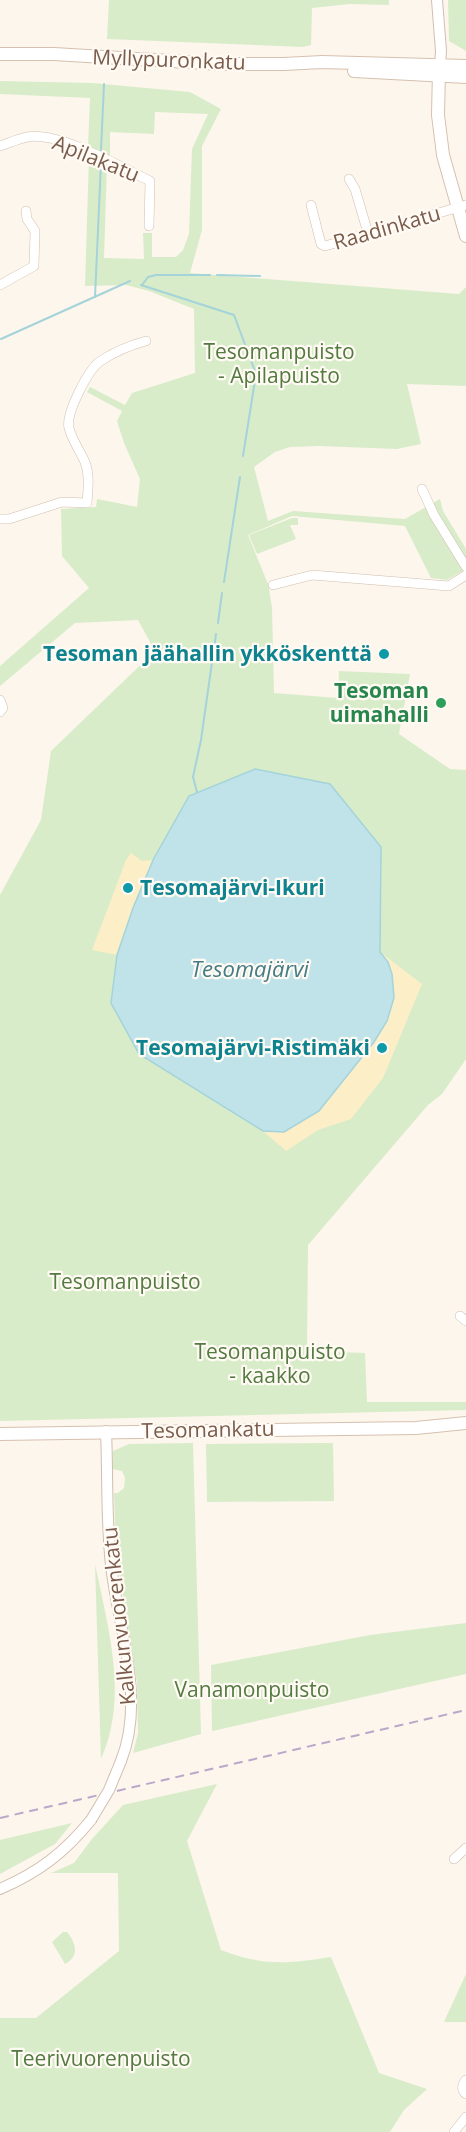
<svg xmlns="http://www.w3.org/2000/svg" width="466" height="2132" font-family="'Open Sans',sans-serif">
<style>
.green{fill:#d8ecc9;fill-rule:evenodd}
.sand{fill:#fcefc7}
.water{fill:#bfe3e8;stroke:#a5d3da;stroke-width:1.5}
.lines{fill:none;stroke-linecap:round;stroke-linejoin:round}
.stream{stroke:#a5d3da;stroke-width:2}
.minor-casing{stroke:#d1beb0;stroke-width:10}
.tertiary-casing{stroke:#d1beb0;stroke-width:12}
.secondary-casing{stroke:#d6c0b0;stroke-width:14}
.minor{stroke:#fff;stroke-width:9}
.tertiary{stroke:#fff;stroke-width:10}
.secondary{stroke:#fff;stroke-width:12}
.rail{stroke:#b9a8c9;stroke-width:2;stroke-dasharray:9 6;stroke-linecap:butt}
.tertiary-bridge-casing{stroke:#d1beb0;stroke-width:12;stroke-linecap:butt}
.tertiary-bridge{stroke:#fff;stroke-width:10}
.culture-dot{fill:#0f9aa8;stroke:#fffaf3;stroke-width:2}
.leisure-dot{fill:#2e9e5b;stroke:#fffaf3;stroke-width:2}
.labels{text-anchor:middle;stroke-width:4.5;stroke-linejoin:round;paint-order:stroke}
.street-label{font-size:21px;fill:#7a5c4d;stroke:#fffaf3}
.park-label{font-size:21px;fill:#537a41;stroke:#fffaf3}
.culture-label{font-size:21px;font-weight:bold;fill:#0d838f;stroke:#fffaf3;text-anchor:end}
.leisure-label{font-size:21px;font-weight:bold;fill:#27864d;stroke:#fffaf3;text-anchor:end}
.water-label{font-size:22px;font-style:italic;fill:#437c86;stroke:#fffaf3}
</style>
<rect width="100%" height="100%" fill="#fdf6ec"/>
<g class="green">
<path d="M109,0H389V5L350,4L312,8L311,45L303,47L107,39Z"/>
<path d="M448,0H466V51L449,41Z"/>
<path d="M0,81L92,83L190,92L221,109L202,146V230L190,273L459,294L466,287V386L407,384L421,444L397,449L319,446L290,447L275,452L254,467L268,521L293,511L405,519L440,499L443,511L466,549V569L447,580L431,578L405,526L292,516L248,535L268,584L272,607L274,693L338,698L339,671L410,674L399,734L450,769L465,770L466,769V1059L442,1094L428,1105L308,1245L307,1351L365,1353L367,1402H466V1410L0,1421V895L41,820L51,751L155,651L138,620L75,623L0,686V666L89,588L62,556L61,509L96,507L97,499L137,507L140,479L124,443L117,421L122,411L87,392L90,387L125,405L132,393L195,373L194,309L149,291L126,285L85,286L89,157L107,165L104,258L144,259L143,233H152V257H176L183,250L189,234L192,149L208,114L155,112L154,134L110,132V158L88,148L90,98L0,94ZM255,769L379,919L380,952L116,979L117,956L189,796Z"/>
<path d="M292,518H298V525H290L296,539L257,554L249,535Z"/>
<path d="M193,1443L201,1734L133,1753L138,1733L137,1683L116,1554L114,1493H118L124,1488L125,1478L122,1471L112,1469L113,1451L129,1444Z"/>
<path d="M333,1443L334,1501L207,1502L206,1444Z"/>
<path d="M95,1564C108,1628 129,1697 101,1759Z"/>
<path d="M466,1623V1674L212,1731L211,1665L370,1635Z"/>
<path d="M217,1784L187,1841L221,1950C263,1966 287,1964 331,1957L379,2073L427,2089L404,2110L390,2132H0V2018H36L119,1951L118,1873H51L74,1863L92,1839L123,1805Z"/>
<path d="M72,1823L55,1844L0,1874V1840Z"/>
<path d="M63,1932H67C76,1943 80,1956 65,1964L52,1942Z"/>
<path d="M466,1974V2022H444Z"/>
</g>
<g class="sand">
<path d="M131,853L142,861L153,860L133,909L117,955L92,950L126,860Z"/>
<path d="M380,952L422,984L383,1078L351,1119L318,1130L286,1151L263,1131L284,1132L319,1111L374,1042L387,1021L388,962Z"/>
</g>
<path class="water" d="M255,769L330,784L381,847L380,952L388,962L392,974L394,998L387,1021L374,1042L319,1111L284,1132L263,1131L139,1054L111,1003L117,955L133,908L153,860L189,796Z"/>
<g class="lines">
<g class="stream">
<path d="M101,150L104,84"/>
<path d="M217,275L260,276"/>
<path d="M141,285L234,315L256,374L243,456"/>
<path d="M142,285L148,277L156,275H210"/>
<path d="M95,297L101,163"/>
<path d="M1,339L130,281"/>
<path d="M224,582L240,477"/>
<path d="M218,623L222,593"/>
<path d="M197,792L193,777L201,740L216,634"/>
</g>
<g class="minor-casing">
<g id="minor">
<path d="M0,146C9,143 18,139 27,137C58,131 121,167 150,181L149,226"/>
<path d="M349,179L355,189L368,233"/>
<path d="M311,205L321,244L325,246L466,205"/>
<path d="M0,285L34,266L35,231L27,219L26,211"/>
<path d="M422,489L434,515L466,567"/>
<path d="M0,519H9L62,502L87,503C88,489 90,475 85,462C80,451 72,440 69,428C65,414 88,371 99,362C112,353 131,345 146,341"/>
<path d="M273,585L312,575L449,586L466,575"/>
<path d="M0,700L3,708L0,712"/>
<path d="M460,1316L466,1321"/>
<path d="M454,1859L466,1848"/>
<path d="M466,2080C462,2084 461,2090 466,2094"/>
<path d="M454,2132L466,2117"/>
</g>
</g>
<g class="tertiary-casing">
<g id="tertiary">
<path d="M437,0L441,51L440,66"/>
<path d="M106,1431C108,1476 106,1521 111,1565C118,1629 146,1698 121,1761"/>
<path d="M0,1889C39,1872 64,1853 91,1820"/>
</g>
</g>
<g class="secondary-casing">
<g id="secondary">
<path d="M0,54H54L221,64H284L322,62L466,66"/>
<path d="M439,70L438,115L443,155L466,236"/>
<path d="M354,71L466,77"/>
<path d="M0,1434L416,1428L466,1423"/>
</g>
</g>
<use href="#minor" class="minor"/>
<use href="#tertiary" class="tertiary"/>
<use href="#secondary" class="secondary"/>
<path class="rail" d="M0,1818L466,1710"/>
<g class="tertiary-bridge-casing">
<path id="tertiary-bridge" d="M91,1820L109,1790L121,1761"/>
</g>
<use href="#tertiary-bridge" class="tertiary-bridge"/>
</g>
<g class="culture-dot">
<circle cx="384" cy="654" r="6"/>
<circle cx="128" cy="888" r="6"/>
<circle cx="382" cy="1048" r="6"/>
</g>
<circle class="leisure-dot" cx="441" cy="703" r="6"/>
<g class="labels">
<g class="street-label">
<text transform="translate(169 60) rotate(2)" y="7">Myllypuronkatu</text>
<text transform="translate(96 159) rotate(22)" y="7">Apilakatu</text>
<text transform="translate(387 228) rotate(-16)" y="7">Raadinkatu</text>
<text transform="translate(208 1430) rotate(-1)" y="7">Tesomankatu</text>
<text transform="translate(119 1616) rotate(-96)" y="7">Kalkunvuorenkatu</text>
</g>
<g class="park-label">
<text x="279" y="359">Tesomanpuisto<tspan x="279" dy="24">- Apilapuisto</tspan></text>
<text x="125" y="1289">Tesomanpuisto</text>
<text x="270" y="1359">Tesomanpuisto<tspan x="270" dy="24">- kaakko</tspan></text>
<text x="252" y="1697">Vanamonpuisto</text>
<text x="101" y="2066">Teerivuorenpuisto</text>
</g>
<g class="culture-label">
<text x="372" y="661">Tesoman jäähallin ykköskenttä</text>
<text x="140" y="895" text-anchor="start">Tesomajärvi-Ikuri</text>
<text x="370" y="1055">Tesomajärvi-Ristimäki</text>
</g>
<g class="leisure-label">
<text x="429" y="698">Tesoman<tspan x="429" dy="24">uimahalli</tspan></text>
</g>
<g class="water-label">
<text x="250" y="977">Tesomajärvi</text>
</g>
</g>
</svg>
